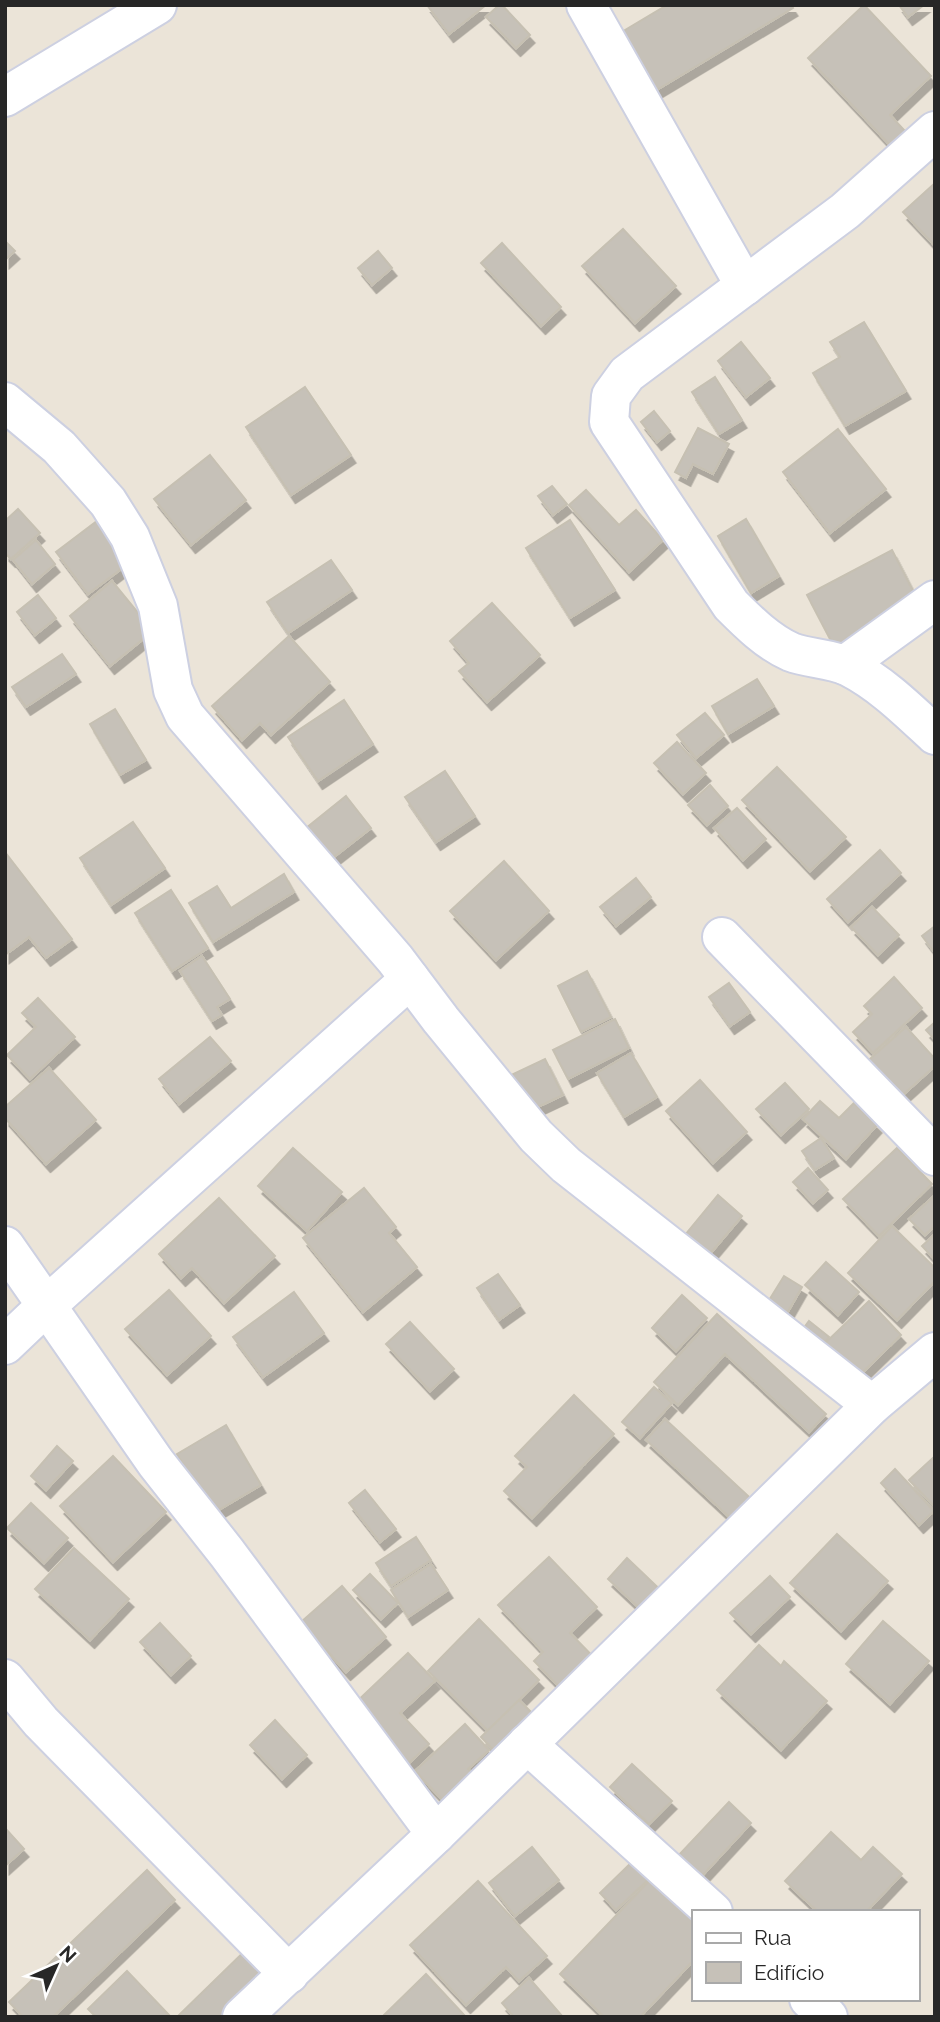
<svg xmlns="http://www.w3.org/2000/svg" width="940" height="2022" font-family="Raleway,sans-serif">
<style>
.building{fill:#c6c1b8;stroke:#c6c0b2;stroke-width:2;filter:url(#shadow)}
.lines{fill:none;stroke-linecap:round;stroke-linejoin:round}
.minor-casing{stroke:#cdd0e1;stroke-width:42}
.minor{stroke:#fff;stroke-width:38}
</style>
<defs>
<filter id="shadow"><feDropShadow dx="4.5" dy="8" stdDeviation="0" flood-color="#0004"/></filter>
</defs>
<rect width="100%" height="100%" fill="#ebe4d8"/>
<g class="building">
<path d="M427,5H486L449,34Z"/>
<path d="M499,5H502L530,35L516,48L486,17Z"/>
<path d="M667,5H791L793,8L655,91L620,33Z"/>
<path d="M864,5L931,76L890,115L917,144L902,158L808,58Z"/>
<path d="M899,5H924L908,17Z"/>
<path d="M935,183V246L903,212Z"/>
<path d="M623,229L676,286L635,323L582,266Z"/>
<path d="M5,241L15,251L5,260Z"/>
<path d="M502,243L561,307L541,326L481,263Z"/>
<path d="M378,251L392,268L372,285L358,268Z"/>
<path d="M864,322L906,391L845,426L813,373L840,357L830,342Z"/>
<path d="M741,342L770,378L746,397L718,361Z"/>
<path d="M715,377L742,420L719,434L692,392Z"/>
<path d="M305,387L351,455L291,495L246,427Z"/>
<path d="M654,411L670,431L657,442L641,422Z"/>
<path d="M698,428L729,444L713,474L693,464L686,478L675,472Z"/>
<path d="M838,429L886,489L830,533L783,472Z"/>
<path d="M210,455L246,500L191,545L154,499Z"/>
<path d="M552,486L567,504L553,515L538,496Z"/>
<path d="M586,490L619,525L636,510L663,540L629,572L569,505Z"/>
<path d="M18,509L40,533L11,559L5,553V521Z"/>
<path d="M746,519L779,576L751,593L718,536Z"/>
<path d="M570,520L615,590L570,618L526,548Z"/>
<path d="M97,521L129,563L88,594L56,552Z"/>
<path d="M36,540L55,564L32,584L13,560Z"/>
<path d="M892,550L925,614L840,658L807,595Z"/>
<path d="M331,560L352,590L288,633L267,602Z"/>
<path d="M112,581L153,631L110,666L70,616Z"/>
<path d="M38,595L56,618L35,635L17,612Z"/>
<path d="M492,603L540,655L487,702L459,671L469,663L450,641Z"/>
<path d="M289,636L330,682L271,735L260,723L242,740L212,706Z"/>
<path d="M62,654L76,674L26,707L12,687Z"/>
<path d="M757,679L774,706L728,734L712,706Z"/>
<path d="M344,700L373,744L318,781L288,737Z"/>
<path d="M115,709L146,760L120,775L90,724Z"/>
<path d="M705,713L724,735L696,758L677,735Z"/>
<path d="M677,742L706,773L683,794L654,763Z"/>
<path d="M777,767L846,837L810,871L742,800Z"/>
<path d="M445,771L475,816L436,842L405,797Z"/>
<path d="M710,785L728,806L707,825L688,805Z"/>
<path d="M346,796L371,828L330,860L305,829Z"/>
<path d="M737,808L766,839L743,860L714,828Z"/>
<path d="M133,822L165,868L111,905L80,858Z"/>
<path d="M880,850L901,873L848,922L827,899Z"/>
<path d="M5,852L72,939L46,958L29,937L5,955Z"/>
<path d="M504,861L549,911L496,960L450,911Z"/>
<path d="M284,874L294,892L213,942L189,903L217,886L231,908Z"/>
<path d="M636,878L651,897L616,926L600,907Z"/>
<path d="M171,890L208,948L172,971L135,913Z"/>
<path d="M872,907L899,935L878,955L851,927Z"/>
<path d="M935,926V953L922,936Z"/>
<path d="M202,956L230,999L217,1007L222,1015L212,1021L180,971Z"/>
<path d="M587,971L611,1017L581,1032L558,986Z"/>
<path d="M894,977L922,1008L873,1053L853,1032L872,1014L864,1006Z"/>
<path d="M729,983L750,1012L730,1026L709,997Z"/>
<path d="M38,998L75,1037L30,1079L7,1055L36,1027L22,1013Z"/>
<path d="M615,1019L629,1048L568,1079L553,1050Z"/>
<path d="M935,1022V1040L926,1030Z"/>
<path d="M906,1027L935,1059V1066L895,1102L862,1066Z"/>
<path d="M210,1037L231,1061L179,1104L159,1079Z"/>
<path d="M631,1053L657,1097L624,1117L597,1073Z"/>
<path d="M545,1059L563,1095L523,1114L505,1078Z"/>
<path d="M49,1068L96,1120L46,1164L5,1118V1107Z"/>
<path d="M700,1080L747,1132L713,1163L666,1111Z"/>
<path d="M785,1083L809,1109L781,1135L756,1109Z"/>
<path d="M820,1101L839,1118L854,1103L877,1125L846,1159L803,1119Z"/>
<path d="M821,1138L834,1158L815,1170L802,1151Z"/>
<path d="M293,1148L342,1192L307,1231L258,1186Z"/>
<path d="M897,1148L932,1184L879,1236L843,1199Z"/>
<path d="M808,1168L828,1190L813,1203L793,1182Z"/>
<path d="M364,1188L396,1227L389,1233L417,1267L363,1312L303,1238Z"/>
<path d="M718,1195L742,1216L704,1261L680,1241Z"/>
<path d="M935,1195V1226L925,1235L909,1219Z"/>
<path d="M219,1198L275,1256L224,1303L192,1268L181,1278L159,1254Z"/>
<path d="M892,1226L935,1268V1281L897,1320L848,1273Z"/>
<path d="M935,1234V1260L922,1246Z"/>
<path d="M826,1262L859,1292L838,1315L805,1285Z"/>
<path d="M498,1274L520,1305L499,1320L477,1288Z"/>
<path d="M784,1276L802,1287L782,1322L763,1310Z"/>
<path d="M169,1290L211,1336L167,1375L125,1329Z"/>
<path d="M294,1292L324,1333L263,1377L233,1337Z"/>
<path d="M682,1295L707,1318L676,1351L652,1328Z"/>
<path d="M869,1301L901,1335L853,1382L820,1348Z"/>
<path d="M717,1314L826,1414L809,1432L725,1354L678,1405L654,1382Z"/>
<path d="M809,1321L829,1337L817,1353L797,1337Z"/>
<path d="M410,1322L454,1369L430,1391L386,1344Z"/>
<path d="M654,1387L672,1403L640,1438L622,1422Z"/>
<path d="M574,1395L614,1434L532,1518L504,1491L527,1467L515,1456Z"/>
<path d="M665,1419L760,1507L741,1528L646,1440Z"/>
<path d="M226,1425L261,1485L212,1514L177,1454Z"/>
<path d="M57,1446L73,1461L46,1490L31,1476Z"/>
<path d="M113,1456L166,1512L113,1562L60,1506Z"/>
<path d="M935,1456V1507L909,1480Z"/>
<path d="M895,1469L934,1511L919,1525L881,1483Z"/>
<path d="M365,1490L396,1529L380,1542L349,1503Z"/>
<path d="M31,1503L68,1538L44,1563L7,1528Z"/>
<path d="M837,1534L888,1581L841,1631L790,1583Z"/>
<path d="M416,1537L431,1560L391,1586L376,1563Z"/>
<path d="M74,1548L129,1599L90,1640L35,1589Z"/>
<path d="M549,1557L597,1607L570,1633L610,1674L577,1705L534,1661L543,1652L498,1605Z"/>
<path d="M627,1558L671,1600L652,1620L608,1579Z"/>
<path d="M431,1564L448,1590L408,1617L391,1590Z"/>
<path d="M370,1574L398,1603L381,1619L353,1590Z"/>
<path d="M770,1576L790,1597L751,1634L730,1613Z"/>
<path d="M342,1586L386,1637L346,1672L301,1622Z"/>
<path d="M479,1619L539,1680L488,1731L428,1671Z"/>
<path d="M883,1621L929,1661L890,1704L846,1664Z"/>
<path d="M160,1623L191,1656L171,1675L140,1642Z"/>
<path d="M759,1645L781,1666L784,1661L827,1701L781,1750L717,1690Z"/>
<path d="M408,1653L435,1681L400,1713L429,1744L406,1766L351,1707Z"/>
<path d="M519,1700L550,1731L511,1768L481,1737Z"/>
<path d="M275,1720L307,1755L282,1779L250,1745Z"/>
<path d="M465,1724L489,1750L468,1769L484,1786L455,1813L415,1771Z"/>
<path d="M632,1764L672,1801L649,1824L610,1787Z"/>
<path d="M729,1802L751,1823L701,1877L678,1856Z"/>
<path d="M5,1828L24,1849L5,1866Z"/>
<path d="M831,1832L861,1860L873,1847L902,1874L866,1912H818L785,1881Z"/>
<path d="M532,1847L559,1880L515,1916L489,1883Z"/>
<path d="M633,1861L650,1878L616,1910L600,1893Z"/>
<path d="M147,1870L175,1900L53,2017H23L9,2002Z"/>
<path d="M652,1878L693,1917V1961L640,2017H604L560,1974Z"/>
<path d="M478,1881L547,1956L519,1981L506,1967L466,2005L410,1945Z"/>
<path d="M252,1944L288,1982L252,2017H177Z"/>
<path d="M127,1971L170,2016L169,2017H96L88,2009Z"/>
<path d="M426,1974L466,2017H382Z"/>
<path d="M529,1978L563,2017H514L502,2003Z"/>
</g>
<g class="lines">
<g class="minor-casing">
<g id="minor">
<path d="M586,5L745,286"/>
<path d="M5,97L157,5"/>
<path d="M935,131L845,211L627,374L611,396L609,422L731,605C748,622 768,642 791,652C809,659 831,658 849,667C882,684 908,710 935,735"/>
<path d="M5,402L59,447L108,502L130,537L158,606L173,690L185,716L395,959L441,1020L536,1136L566,1165L872,1405"/>
<path d="M845,665L935,600"/>
<path d="M722,937L935,1156"/>
<path d="M5,1246L156,1463L227,1553L436,1834"/>
<path d="M5,1345L46,1306L410,979"/>
<path d="M5,1679L41,1722L289,1974"/>
<path d="M527,1744L713,1912"/>
<path d="M809,1999L828,2017"/>
<path d="M242,2017L436,1834L872,1405L935,1352"/>
</g>
</g>
<use href="#minor" class="minor"/>
</g>
<rect width="940" height="2022" fill="none" stroke="#272727" stroke-width="14"/>
<rect x="692" y="1910" width="228" height="91" fill="#ffffff" stroke="#a9a9a9" stroke-width="2"/>
<rect x="706" y="1933" width="35" height="10" fill="#ffffff" stroke="#a9a9a9" stroke-width="2"/>
<text x="754" y="1945" font-size="21" fill="#272727">Rua</text>
<rect x="706" y="1962" width="35" height="21" fill="#c6c1b8" stroke="#a9a9a9" stroke-width="2"/>
<text x="754" y="1980" font-size="21" fill="#272727">Edifício</text>
<g transform="translate(56 1966) rotate(45)" stroke="#ffffff" stroke-width="5" paint-order="stroke">
<path d="M0-5L12 26L0 18L-12 26Z" fill="#272727"/>
<text y="-10" font-size="19" font-weight="bold" text-anchor="middle" fill="#272727">N</text>
</g>
</svg>
